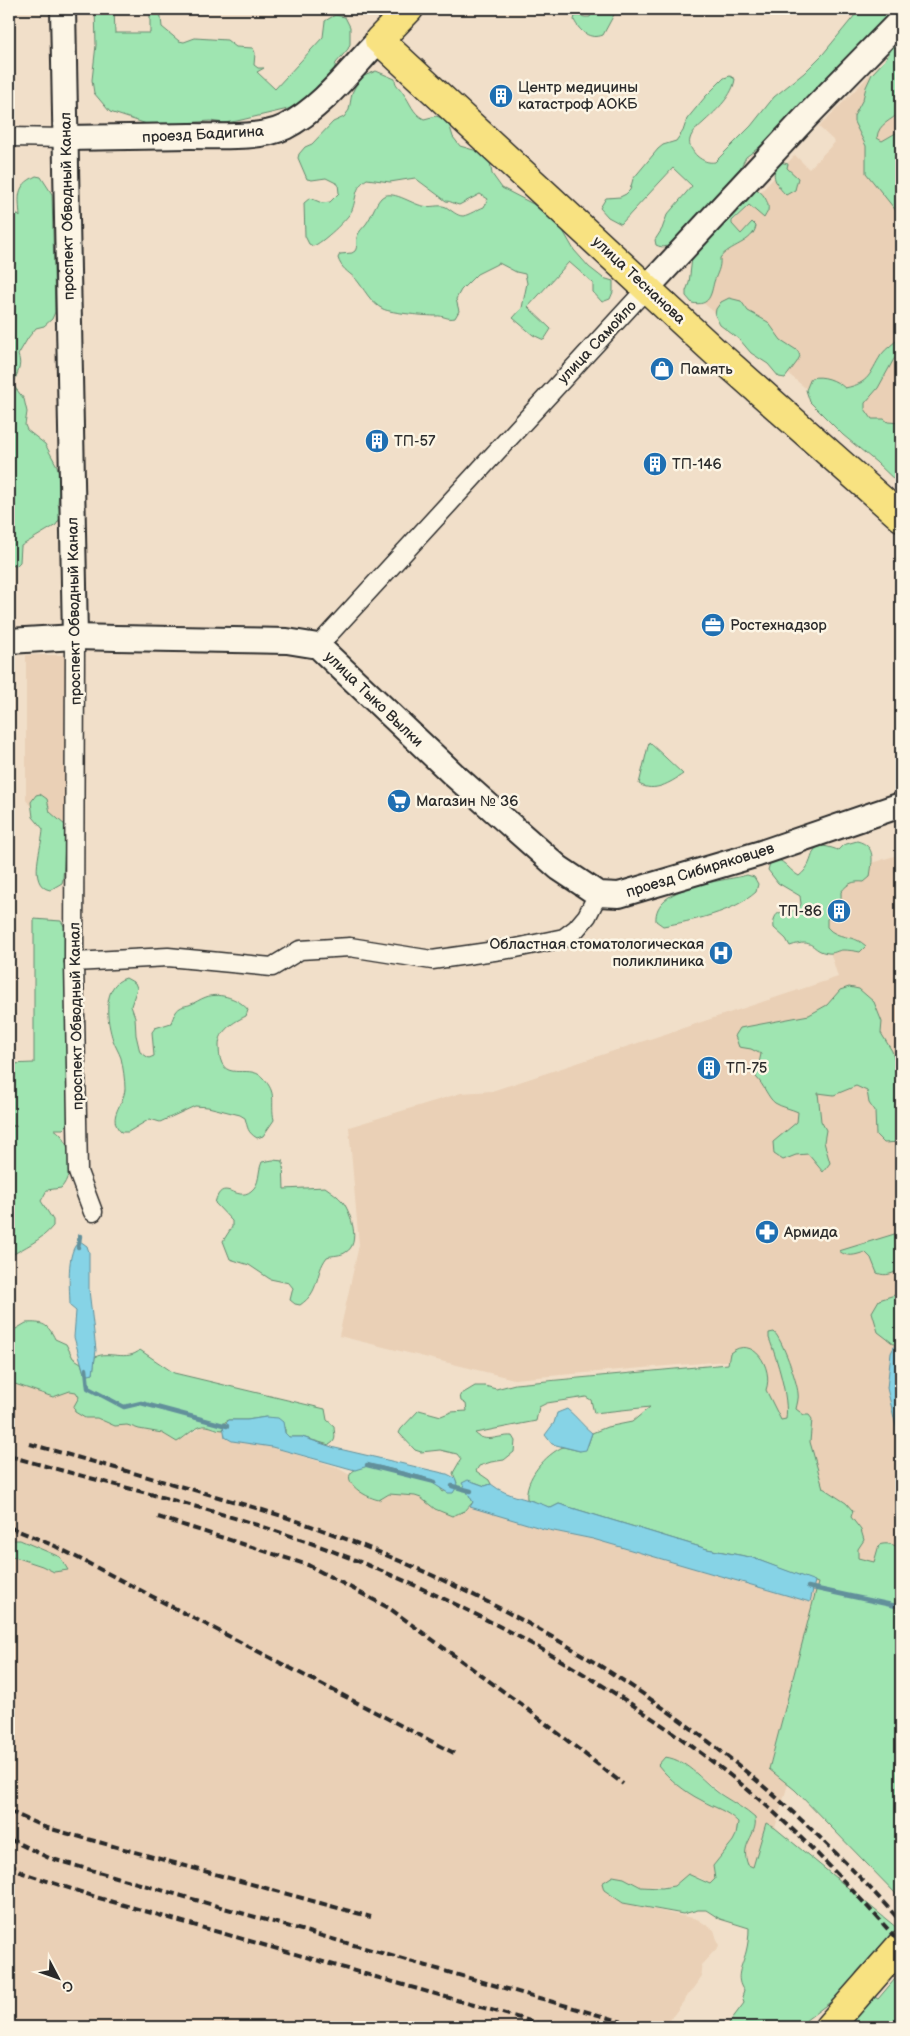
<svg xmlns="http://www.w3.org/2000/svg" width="910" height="2036" font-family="'Balsamiq Sans',sans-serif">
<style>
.built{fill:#ead0b6}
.green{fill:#9fe5b1;stroke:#65886e}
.water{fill:#86d3e6;stroke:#62909b}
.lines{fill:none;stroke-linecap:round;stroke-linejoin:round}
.stream{stroke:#62909b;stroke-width:4.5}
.street-casing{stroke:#2b2b2b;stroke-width:21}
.secondary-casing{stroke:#2b2b2b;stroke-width:28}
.primary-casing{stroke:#2b2b2b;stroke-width:31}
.street{stroke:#fcf5e5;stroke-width:18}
.secondary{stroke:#fcf5e5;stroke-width:24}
.primary{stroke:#f8e281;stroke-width:28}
.rail{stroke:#2b2b2b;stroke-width:4;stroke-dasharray:8 4;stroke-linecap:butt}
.labels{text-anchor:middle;stroke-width:5;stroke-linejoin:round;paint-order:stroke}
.poi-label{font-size:15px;fill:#2b2b2b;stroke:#fcf5e5;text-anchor:start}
.street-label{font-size:15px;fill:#2b2b2b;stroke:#fcf5e5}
</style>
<rect width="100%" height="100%" fill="#f1dfc9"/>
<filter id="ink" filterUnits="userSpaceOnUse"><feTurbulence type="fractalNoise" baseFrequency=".02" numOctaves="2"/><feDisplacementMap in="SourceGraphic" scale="10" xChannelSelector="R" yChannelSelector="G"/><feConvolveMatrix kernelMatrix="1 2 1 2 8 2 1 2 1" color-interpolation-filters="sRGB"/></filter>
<g filter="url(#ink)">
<g class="built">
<path d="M901,43V470L856,430L696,297V262L795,155L809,169L835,142L819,127Z"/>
<path d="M26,655H67L66,826L52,815L48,803L36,795L33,798L31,807L26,800Z"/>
<path d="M901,854V1342L895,1345L899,1439L901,1441V1570L849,1555L749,1359L514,1379L339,1336L359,1245L349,1127L461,1093L492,1091L838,977L808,882Z"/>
<path d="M9,1382L53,1397L70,1391L76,1392L79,1397L76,1402L75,1412L85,1418H97L115,1426L127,1425L139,1429L162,1433L177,1442L203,1426H210L214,1430H223L225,1437L232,1441L272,1447L334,1466L350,1475L349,1480L372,1499L379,1500L389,1494L415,1496L421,1498L440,1512L465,1511L470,1507L479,1508L544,1529L593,1539L810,1602L815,1581L819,1583L769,1768L788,1784L775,1828L766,1823L753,1867L748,1865L745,1851L749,1838L754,1831L755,1818L723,1795L693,1770L671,1758L658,1765L663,1771L692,1795L706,1803L720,1808L738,1822L736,1835L733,1841L713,1866L715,1879L710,1884L699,1877L678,1882L674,1886L641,1887L624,1878L613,1876L604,1890L623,1903L697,1919L714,1930L719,1946L701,1965L702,1976L665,2027H9V1595L14,1574L9,1569V1555L42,1566L54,1572L20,1540H9Z"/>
</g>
<g class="green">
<path d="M95,9H114L115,33H150V9H160L162,27L179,41L184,42L195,38L227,40L236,47L253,48L255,53L254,65L258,68H264L257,72L275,89L323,37L325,21L335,15L345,17L350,27V44L348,49L336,63L331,81L311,98L288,109L237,121L224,123L210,121L185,123L172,127L153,126L110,112L94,93L92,80L96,45Z"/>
<path d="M593,9H617L603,35C590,40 580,32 574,20L575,16C580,15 584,18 590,17Z"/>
<path d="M857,9H896L777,134L746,157L734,180L676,242C668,246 664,249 656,245L655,240L662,229L667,215L692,186L673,168L621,224L608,217L600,208L606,198L620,197L626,194L630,190L633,179L658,149L663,145L676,141L683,131L687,119L706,96L724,78L730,76L735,79C733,95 717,110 705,121C700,126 692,131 690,139C688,145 693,152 697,156C703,161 708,163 715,162L751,126L774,97L804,73L823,54L855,15Z"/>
<path d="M901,33V111C892,121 878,123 877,138L882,141L901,130V217L866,173V146L854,122V116L863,99L866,87L872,74L885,60Z"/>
<path d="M376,71L395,79C395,86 400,87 403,93C411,103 412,113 424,119L436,116L442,118L450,127L453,137L460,146L477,151L490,162L492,174L502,188L533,204L562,229L574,250L589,267L603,278L613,281V292L610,299L602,302L593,292V283L569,262L528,307L551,329L544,340L533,335L513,318L522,308L527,283L525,274L516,272L499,263L477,274L461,290L456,299L459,311L455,318C447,320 443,315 436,316C427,316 391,313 383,309C370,303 364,288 355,278C348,272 341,268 338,258L340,254L352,253L355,251C358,246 356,242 357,237C359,231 362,229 366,224C372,216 374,206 381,198C391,188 411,204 423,206C431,208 439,204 446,207C451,210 457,216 463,216C469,215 478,209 484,207L488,199L480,194L459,205C454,204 451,201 446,201L415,178L390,182L367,179C354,187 357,198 352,210C349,218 321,244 313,246L309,244L305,236L304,203L310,198L322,203L330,202L339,193L338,184L326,178L312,180L307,179L298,158L299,154L305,147L312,144L333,122L344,117L349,110L352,93L356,85L364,76Z"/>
<path d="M780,162L788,164L787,168L798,178L795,190L786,195C777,186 768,174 780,162Z"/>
<path d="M36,176L41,177L52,194L55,312L52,319L44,326L36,328L28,338L18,355C23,367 16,374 13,385L24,399L27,412L25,425L27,430L45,444L57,466L60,478L58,504L62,515L56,525L21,546L20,562L16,566L9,565V325H12V230L9,229V205L20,217C19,197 15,186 36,176Z"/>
<path d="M754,188C762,191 770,202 768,211C767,213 765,216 764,218L749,205L732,221V224L741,234L752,222L756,226C753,243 729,245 720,258C721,268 717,273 714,282C711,294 710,307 692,303L686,296V291L689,283L692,258L732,212L740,207Z"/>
<path d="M729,298L741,301L748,311L768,322L781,340L798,351L800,356L797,362L785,378L779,377L768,364L751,353L740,340L720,325L715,315L716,309L721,302Z"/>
<path d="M901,336V351L894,359L878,388L865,403V409L872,419H884L888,422L901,423V486L876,462L843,435L810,402L806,390L811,378C823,375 836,380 845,388C870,383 869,374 881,355C886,348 895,343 901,336Z"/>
<path d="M649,742L683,774C670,783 654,793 639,784Z"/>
<path d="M40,794L47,799L50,812L66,826L63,879L62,883L50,890C26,885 43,845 43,829L33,817L31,802L36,795Z"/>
<path d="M857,841C877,846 872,861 870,877L864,882C853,881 848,883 841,892C842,906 837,910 827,919V927C837,940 854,934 866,946L860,952C855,951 849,950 843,950C838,950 833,954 828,953C810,951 816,937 790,946L786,939L774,928C772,908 784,913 798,910L801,904L800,896L778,883L768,870L770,863L776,859C786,862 790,871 799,876C820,860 803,837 838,850L843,845Z"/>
<path d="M747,875L754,877L758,884L756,892C734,912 692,921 663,926L656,921C653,885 722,882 747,875Z"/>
<path d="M34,919L61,921L66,929L68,1124L63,1129H54C72,1139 75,1173 61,1188L47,1190L41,1201L53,1220V1226C41,1241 24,1247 9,1257V1127L17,1126L9,1125V1064L34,1063Z"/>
<path d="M126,978L135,983L137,988L131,1006L135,1017L136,1035L140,1052L149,1058L154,1056L152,1032L155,1028L171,1023C172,1020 174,1015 176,1012C179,1007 184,1006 189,1005C195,1003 200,999 206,997C220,992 240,999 248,1010L246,1016C234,1022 219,1030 219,1046C219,1088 248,1061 263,1078C278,1094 270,1101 274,1120L263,1136L257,1138C247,1132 248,1128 245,1118L240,1115L208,1107L195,1106L160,1122L150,1119L128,1132H121C106,1117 124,1105 125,1089C125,1080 123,1067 121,1058C119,1052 115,1046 113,1040C107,1022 101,985 126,978Z"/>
<path d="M849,987L859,989L874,1002L882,1022L881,1033L892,1051L898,1073L901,1078V1142L884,1143L876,1135L875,1112L869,1103L867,1091L856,1086L834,1095L818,1093L821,1121L826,1130L824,1142L830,1163L823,1172L808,1154L796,1155L783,1160L774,1154L773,1142L797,1122L798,1112C792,1109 781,1107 775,1103C768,1098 764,1085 756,1077L761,1054L751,1049L739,1047L735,1036L740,1028L809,1015L827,1005L840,990Z"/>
<path d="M273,1160L283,1161L284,1189L325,1187C332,1192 338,1196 343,1202C351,1213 361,1244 346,1252C341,1256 333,1255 327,1257C314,1274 321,1291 300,1305L295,1304L290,1300L293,1288L289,1283L270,1279L249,1265L230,1259L223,1241L232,1227V1221L215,1203C222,1175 237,1203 251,1191C261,1183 257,1173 262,1162Z"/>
<path d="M901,1232V1270C892,1273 887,1277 877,1273L871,1258L865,1252C855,1255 848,1258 839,1251Z"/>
<path d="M901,1293V1342L895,1345L878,1332L872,1312L879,1300Z"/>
<path d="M26,1323C43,1322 48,1324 55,1339L66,1344L73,1358L81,1363L84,1373L93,1374L95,1357C109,1350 127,1362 140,1350L174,1373L325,1409L327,1420L334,1426C334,1435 338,1440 329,1445L302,1437H289L285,1433V1428L266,1417L247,1420H229L225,1422L223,1430C216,1430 213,1427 207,1426C197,1424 186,1437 177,1442L162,1433L139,1429L127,1425L115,1426L97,1418H85L75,1412L74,1406L79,1397L76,1392L70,1391L53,1397L9,1382V1333Z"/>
<path d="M774,1332C782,1339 797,1381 798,1393C799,1398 797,1404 796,1409L804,1415H809L812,1419L810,1442L823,1488L846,1503L853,1511L851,1517L861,1530L864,1540L858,1549V1558L874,1562L879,1545C887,1542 894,1545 901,1548V1597L896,1610L901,1613V1784C897,1796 895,1810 901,1821V1899L795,1790L769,1769L818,1583L750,1557L707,1549L559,1504L551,1508L527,1499C524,1479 546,1454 563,1447L580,1451L588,1445L592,1433L607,1427L632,1422L650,1407L594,1413L591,1400L586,1397L547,1403L539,1407L536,1421L475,1433C486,1444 498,1435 512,1436L515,1441L514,1452L504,1460L491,1462L479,1466L476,1471L489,1480L491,1484L485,1486L474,1482L468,1493L473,1502L465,1511L452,1516L435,1509L421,1498L415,1496L389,1494L379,1500C359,1496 330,1472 368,1466C375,1465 381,1468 387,1469C405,1473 433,1475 443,1492L457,1483L453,1473L461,1459L457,1454L440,1450L421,1452L415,1450L399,1433L401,1429L419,1410L441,1416L451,1412L467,1411L466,1404L461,1401L460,1395L475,1386H485L496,1389L515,1384L728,1364L730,1353C753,1334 774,1368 766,1390L781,1420L786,1419C789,1397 777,1360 769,1338V1333Z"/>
<path d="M9,1540H20L60,1557L68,1570L54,1572L42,1566L9,1555Z"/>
<path d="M665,1757C689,1760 704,1784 723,1796C734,1803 745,1809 755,1818C758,1836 739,1843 748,1865L753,1867L766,1823L775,1828L897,1928L856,1973L859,1977L849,1988L797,2027H726L744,2003L742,1997L744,1991C734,1977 742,1967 746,1952C748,1944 749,1936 749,1928L720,1919L706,1910H698L683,1914L623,1903L604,1890L602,1883L613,1876L624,1878L641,1887L662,1888L674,1886L688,1874L710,1884L715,1879L713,1866L733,1841L736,1835L738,1822C725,1809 716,1809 701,1800C685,1792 669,1779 658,1765Z"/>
<path d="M901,1972V2027H847L873,1996L878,1999Z"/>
</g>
<g class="water">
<path d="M80,1241L87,1246L89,1252V1290L96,1350L93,1374L89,1375L84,1373L74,1337L76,1311L70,1306C70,1291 65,1250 80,1241Z"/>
<path d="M901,1342V1441L899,1439L887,1388L891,1353L895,1345Z"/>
<path d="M567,1409C577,1417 583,1426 592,1433L586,1450L580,1451L552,1444L545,1435L554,1423L557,1413Z"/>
<path d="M266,1417L278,1418L283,1422L285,1433L289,1437H302L335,1448L447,1474L455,1478C458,1484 457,1487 453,1493H448L423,1477L378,1466H368L355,1470L272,1447L232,1441L225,1437L223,1426L229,1420H247Z"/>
<path d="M468,1480L485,1486L491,1484C508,1498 531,1498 551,1508L559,1504L707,1549L750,1557L815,1581L810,1602L593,1539L544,1529L470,1507L473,1502L462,1483Z"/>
</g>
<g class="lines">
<g class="stream">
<path d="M78,1247L80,1236"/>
<path d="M86,1369L88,1388L124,1407L141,1403L227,1426"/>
<path d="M367,1465L435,1482"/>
<path d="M452,1486L471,1491"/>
<path d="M808,1587L901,1607"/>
</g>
<g class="street-casing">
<g id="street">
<path d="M9,137L66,138"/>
<path d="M75,637L74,962L78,1172L93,1212"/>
<path d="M318,646L647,288"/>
<path d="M74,962L168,957L272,967L300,950L350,947L432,960L516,948L564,938L576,929L587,916L598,894"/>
</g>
</g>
<g class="secondary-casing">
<g id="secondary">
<path d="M63,9L75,637"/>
<path d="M66,138C107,137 149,137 191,136C218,136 261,139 285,127C323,107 350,70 379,40"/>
<path d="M647,288L808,115L901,20"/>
<path d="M9,641L75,637L116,638L287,641L318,646L453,774L559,868L598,894L619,895L758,854L901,805"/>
</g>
</g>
<g class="primary-casing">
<g id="primary">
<path d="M409,9L379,40L713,350L901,517"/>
<path d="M829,2027L901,1945"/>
</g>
</g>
<use href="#street" class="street"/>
<use href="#secondary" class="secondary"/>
<use href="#primary" class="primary"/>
<g class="rail">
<path d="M30,1444C87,1460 144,1476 201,1492C242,1504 283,1515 322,1530C548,1613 742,1742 901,1922"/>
<path d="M9,1456C112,1485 218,1509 319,1546C468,1602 605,1677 731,1776C793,1825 849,1885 901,1944"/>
<path d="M158,1517L308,1565L389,1608L522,1705L623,1784"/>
<path d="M9,1527L55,1546L454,1753"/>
<path d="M9,1811L44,1827L371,1917"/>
<path d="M9,1839L49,1858L623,2022"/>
<path d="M9,1863L23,1873L99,1898L551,2027"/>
</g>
</g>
</g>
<defs>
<g id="building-disc" transform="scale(1.25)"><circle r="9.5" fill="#1f6fb2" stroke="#fcf5e5"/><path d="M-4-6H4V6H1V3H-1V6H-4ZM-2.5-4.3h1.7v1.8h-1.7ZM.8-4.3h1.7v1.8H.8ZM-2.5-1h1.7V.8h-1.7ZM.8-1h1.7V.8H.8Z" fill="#fff"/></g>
<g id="shop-disc" transform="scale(1.25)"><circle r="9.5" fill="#1f6fb2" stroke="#fcf5e5"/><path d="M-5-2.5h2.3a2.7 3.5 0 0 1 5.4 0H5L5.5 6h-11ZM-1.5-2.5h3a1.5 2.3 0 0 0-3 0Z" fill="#fff"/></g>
<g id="office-disc" transform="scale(1.25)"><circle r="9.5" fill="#1f6fb2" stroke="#fcf5e5"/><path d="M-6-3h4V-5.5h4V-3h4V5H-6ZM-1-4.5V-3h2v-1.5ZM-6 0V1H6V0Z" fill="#fff"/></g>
<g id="supermarket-disc" transform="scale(1.25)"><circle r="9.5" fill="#1f6fb2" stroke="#fcf5e5"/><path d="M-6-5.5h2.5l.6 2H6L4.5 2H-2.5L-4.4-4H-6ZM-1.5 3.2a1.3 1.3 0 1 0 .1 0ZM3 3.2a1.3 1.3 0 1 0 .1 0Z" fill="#fff"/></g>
<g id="hospital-disc" transform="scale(1.25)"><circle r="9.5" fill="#1f6fb2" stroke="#fcf5e5"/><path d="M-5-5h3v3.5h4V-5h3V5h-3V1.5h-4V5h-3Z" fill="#fff"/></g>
<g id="pharmacy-disc" transform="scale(1.25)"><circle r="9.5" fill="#1f6fb2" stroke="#fcf5e5"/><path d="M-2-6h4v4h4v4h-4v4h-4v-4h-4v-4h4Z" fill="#fff"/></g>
</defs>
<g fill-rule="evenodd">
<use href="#building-disc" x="501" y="96"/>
<use href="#shop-disc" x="662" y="369"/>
<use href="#building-disc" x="377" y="441"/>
<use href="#building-disc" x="655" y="464"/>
<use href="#office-disc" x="713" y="625"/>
<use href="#supermarket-disc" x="399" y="801"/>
<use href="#building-disc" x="839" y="911"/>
<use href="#hospital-disc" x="721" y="953"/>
<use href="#building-disc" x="709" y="1068"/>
<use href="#pharmacy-disc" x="767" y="1232"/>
</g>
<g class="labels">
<g class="poi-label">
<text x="518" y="92">Центр медицины<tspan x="518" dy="17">катастроф АОКБ</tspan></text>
<text x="680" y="374">Память</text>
<text x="394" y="446">ТП-57</text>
<text x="672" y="469">ТП-146</text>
<text x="730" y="630">Ростехнадзор</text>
<text x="416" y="806">Магазин № 36</text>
<text x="822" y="916" text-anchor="end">ТП-86</text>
<text x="704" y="949" text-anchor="end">Областная стоматологическая<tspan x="704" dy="17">поликлиника</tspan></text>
<text x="726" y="1073">ТП-75</text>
<text x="784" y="1237">Армида</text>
</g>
<g class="street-label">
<text transform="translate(203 134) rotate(-3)" y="5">проезд Бадигина</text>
<text transform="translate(67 206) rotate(-91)" y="5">проспект Обводный Канал</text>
<text transform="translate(639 280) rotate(43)" y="5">улица Теснанова</text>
<text transform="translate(597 342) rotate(-47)" y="5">улица Самойло</text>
<text transform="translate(74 611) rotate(-91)" y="5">проспект Обводный Канал</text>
<text transform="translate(374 699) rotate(44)" y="5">улица Тыко Вылки</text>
<text transform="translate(700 870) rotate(-17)" y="5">проезд Сибиряковцев</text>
<text transform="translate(76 1016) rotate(-91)" y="5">проспект Обводный Канал</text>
</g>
</g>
<rect width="910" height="2036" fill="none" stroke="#fcf5e5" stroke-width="30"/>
<rect x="15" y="15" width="880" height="2006" fill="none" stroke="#2b2b2b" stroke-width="2" filter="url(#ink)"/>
<g transform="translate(58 1978) rotate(131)" stroke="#fcf5e5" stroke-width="4" paint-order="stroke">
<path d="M0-4L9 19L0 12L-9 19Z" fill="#2b2b2b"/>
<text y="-8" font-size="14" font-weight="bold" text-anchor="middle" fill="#2b2b2b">С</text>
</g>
</svg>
